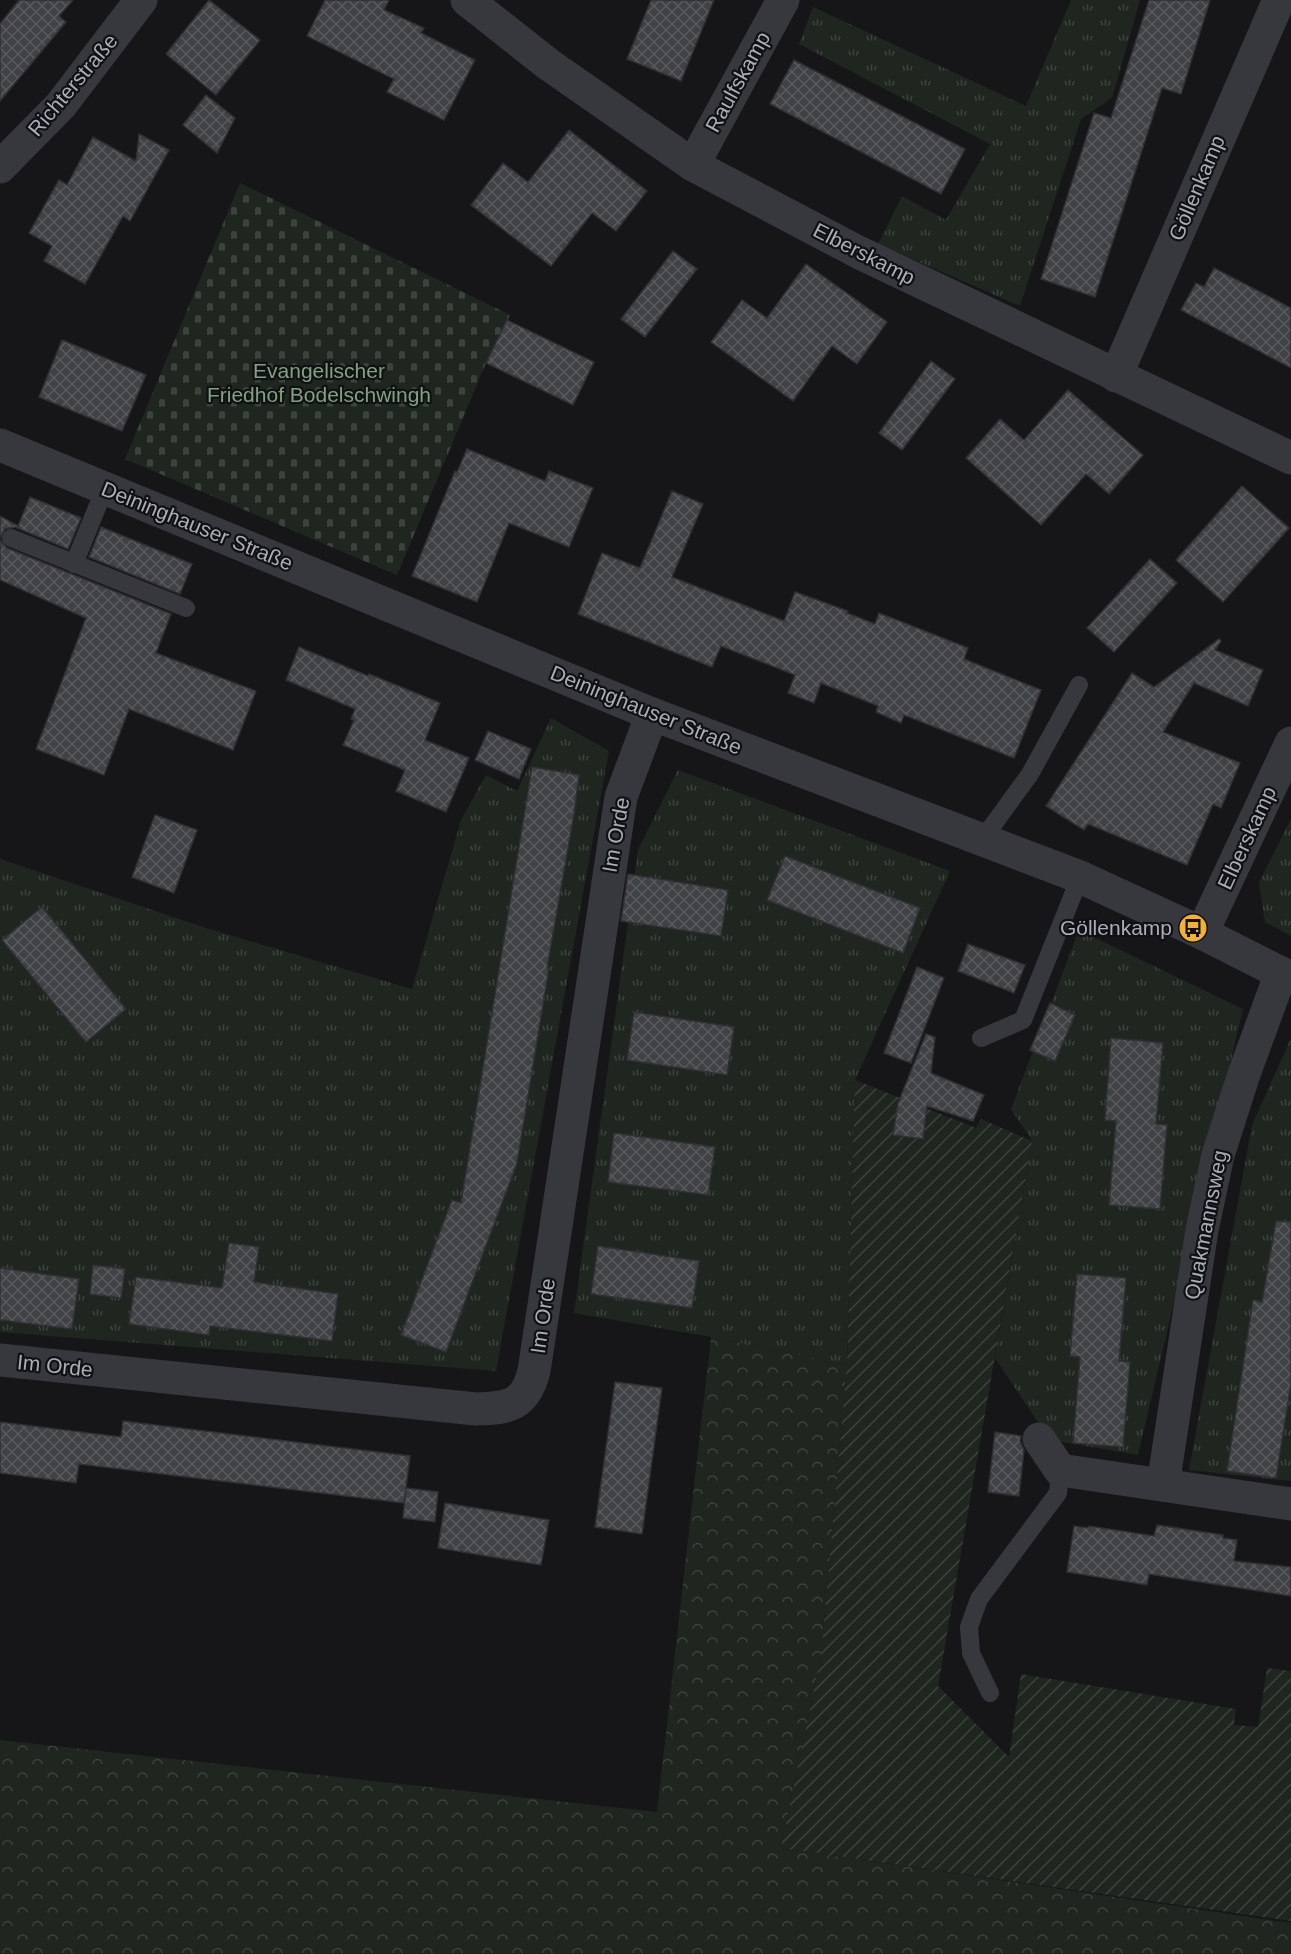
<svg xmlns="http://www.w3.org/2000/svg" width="1291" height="1954" font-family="Arial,sans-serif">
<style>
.grass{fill:url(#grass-tufts)}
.forest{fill:url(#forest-crowns)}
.cemetery{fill:url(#cemetery-stones)}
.garden{fill:url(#garden-furrows)}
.building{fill:url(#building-cross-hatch);stroke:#303034;stroke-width:1.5}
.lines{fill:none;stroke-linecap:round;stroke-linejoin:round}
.service{stroke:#37383d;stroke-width:18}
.minor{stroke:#37383d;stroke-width:33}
.labels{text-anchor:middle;stroke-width:4.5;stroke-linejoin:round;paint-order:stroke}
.street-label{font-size:21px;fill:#a8adb8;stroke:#111113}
.park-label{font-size:21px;fill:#7fa381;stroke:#111113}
.poi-label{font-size:21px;fill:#a8adb8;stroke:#111113;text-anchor:end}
</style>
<defs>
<pattern id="grass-tufts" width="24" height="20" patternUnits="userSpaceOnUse" patternTransform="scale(1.5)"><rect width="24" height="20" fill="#1e261f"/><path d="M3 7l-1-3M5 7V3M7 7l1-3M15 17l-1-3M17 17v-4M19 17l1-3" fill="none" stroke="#3c433d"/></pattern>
<pattern id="forest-crowns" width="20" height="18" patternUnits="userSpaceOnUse" patternTransform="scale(1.5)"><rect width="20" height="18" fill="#1e261f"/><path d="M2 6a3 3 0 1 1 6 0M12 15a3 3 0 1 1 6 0" fill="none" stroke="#3c433d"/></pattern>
<pattern id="cemetery-stones" width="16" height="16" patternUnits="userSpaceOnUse" patternTransform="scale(1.5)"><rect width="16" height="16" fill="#1e261f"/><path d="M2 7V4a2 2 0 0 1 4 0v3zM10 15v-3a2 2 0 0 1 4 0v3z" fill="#3c433d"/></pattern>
<pattern id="garden-furrows" width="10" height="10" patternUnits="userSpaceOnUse" patternTransform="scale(1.5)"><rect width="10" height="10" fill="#1e261f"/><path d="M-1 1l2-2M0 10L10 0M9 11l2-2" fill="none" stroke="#3c433d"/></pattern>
<pattern id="building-cross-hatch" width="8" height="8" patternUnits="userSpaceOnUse" patternTransform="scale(1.5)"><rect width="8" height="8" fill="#404145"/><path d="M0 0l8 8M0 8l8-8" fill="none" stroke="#595a5e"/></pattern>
</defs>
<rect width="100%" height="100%" fill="#161618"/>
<g class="grass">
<path d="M1071,0H1140L1112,98L1081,119L1020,306L878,244L902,196L946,220L990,144L799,44L813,7L1026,106Z"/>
<path d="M551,718L609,751L496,1371L0,1332V859L206,928L412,989L461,820L486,775L517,791Z"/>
<path d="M678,770L950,871L855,1080L847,1365L711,1337L574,1313L638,850Z"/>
<path d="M1291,819V936L1265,922L1259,882Z"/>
<path d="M1079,930L1243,1009L1138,1455L1050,1440L995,1358L1032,1141L1011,1109Z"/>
<path d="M1291,1038V1481L1189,1470L1252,1125Z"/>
</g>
<path class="forest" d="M711,1337L847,1365L821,1656L781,1848L1291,1923V1954H0V1740L657,1812Z"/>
<path class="cemetery" d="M240,183L510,315L486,363L397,575L125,459Z"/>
<path class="garden" d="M855,1080L976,1128L981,1119L1032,1141L938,1686L1009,1757L1021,1674L1236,1709L1234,1725L1258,1727L1267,1668L1291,1671V1921L781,1848L821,1656L847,1365Z"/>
<g class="building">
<path d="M19,0H73L59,16L66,22L0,101V24Z"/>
<path d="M209,0L260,40L216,95L166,54Z"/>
<path d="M325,0H389L384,10L424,28L421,33L475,60L444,120L387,92L394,79L307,36Z"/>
<path d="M651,0H714L681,81L627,59Z"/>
<path d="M1149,0H1210L1181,94L1162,88L1095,297L1041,279L1094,113L1111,118Z"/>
<path d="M794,60L965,149L941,194L770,104Z"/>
<path d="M206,95L235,118L217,153L183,125Z"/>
<path d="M569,130L647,191L616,231L592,213L551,266L471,205L503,163L528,182Z"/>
<path d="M139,134L169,150L130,221L123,216L85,284L44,261L52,246L29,233L59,180L67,185L93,137L136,161Z"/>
<path d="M673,251L697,269L645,337L621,319Z"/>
<path d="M806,264L887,322L857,364L832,346L793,401L711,342L742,300L767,318Z"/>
<path d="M1214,268L1291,308V368L1181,310L1196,283L1204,287Z"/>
<path d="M507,320L594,362L573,405L486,363Z"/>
<path d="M62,340L146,375L122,431L39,397Z"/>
<path d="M931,361L955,379L902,450L879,433Z"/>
<path d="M1068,390L1143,455L1109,494L1086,474L1041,525L966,458L1000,419L1024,440Z"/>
<path d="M467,449L545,481L549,471L593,488L569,547L509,523L477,602L412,576L455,471L457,472Z"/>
<path d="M1242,486L1289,528L1223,602L1176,560Z"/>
<path d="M672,491L703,504L672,577L784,621L795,592L848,611L847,613L875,624L879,613L968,648L964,659L1041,690L1014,758L904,715L901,723L876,712L878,706L821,683L814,703L788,693L795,675L721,646L712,667L578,614L602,553L640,568Z"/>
<path d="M30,497L81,518L68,549L15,527L5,529L0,538V516L18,526Z"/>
<path d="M101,527L192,564L180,594L89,557Z"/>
<path d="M0,540L7,548L171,614L156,653L256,691L233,750L129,709L104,775L36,749L86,618L0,580Z"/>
<path d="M1150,559L1177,583L1114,652L1087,628Z"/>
<path d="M1219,639L1221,641L1215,650L1263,670L1248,706L1194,683L1163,732L1240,763L1221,808L1213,804L1187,865L1088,824L1084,830L1046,806L1132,673L1154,687Z"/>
<path d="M299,647L368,676L369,674L440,703L425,740L469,758L446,812L396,791L405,770L343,745L354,720L351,719L355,709L286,680Z"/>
<path d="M488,731L531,749L519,779L475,760Z"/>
<path d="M532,767L579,775L574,814L547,968H549L517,1163L446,1352L401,1335L452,1200L461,1203Z"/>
<path d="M155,815L197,830L174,893L132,877Z"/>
<path d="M785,856L920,908L903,953L767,900Z"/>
<path d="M628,874L728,890L721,936L621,921Z"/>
<path d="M42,907L126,1009L86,1042L2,940Z"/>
<path d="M968,944L1025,965L1014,993L958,971Z"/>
<path d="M917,967L944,978L911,1063L884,1053Z"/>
<path d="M1050,1003L1075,1015L1055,1061L1030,1050Z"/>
<path d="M634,1012L734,1027L727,1075L627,1060Z"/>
<path d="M926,1034L935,1037L931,1073L984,1095L973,1121L927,1106L923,1139L893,1135L898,1103Z"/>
<path d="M1111,1038L1163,1043L1156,1124L1167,1125L1160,1209L1109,1205L1116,1121L1105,1120Z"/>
<path d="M614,1133L715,1147L708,1195L608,1182Z"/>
<path d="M1276,1221L1291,1222V1383L1276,1478L1227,1471L1253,1300L1262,1302Z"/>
<path d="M229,1243L259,1247L254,1282L338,1294L332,1341L210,1326L209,1335L129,1324L136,1277L222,1288Z"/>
<path d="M598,1246L699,1261L692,1308L591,1294Z"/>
<path d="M93,1265L125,1269L121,1298L90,1294Z"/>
<path d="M0,1268L79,1279L72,1329L0,1320Z"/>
<path d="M1077,1274L1126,1278L1119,1361L1130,1362L1123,1447L1073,1443L1080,1357L1070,1356Z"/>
<path d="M615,1382L662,1388L642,1534L595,1527Z"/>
<path d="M123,1421L410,1456L404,1503L79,1464L76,1483L0,1473V1422L121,1437Z"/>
<path d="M995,1432L1021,1436L1020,1441L1024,1450L1019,1496L988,1492Z"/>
<path d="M406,1488L438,1492L435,1522L403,1518Z"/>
<path d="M445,1503L549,1520L541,1565L438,1548Z"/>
<path d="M1157,1525L1223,1535V1538L1237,1540L1234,1561L1291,1567V1596L1149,1574L1147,1585L1067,1572L1074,1526L1088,1528L1089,1526L1154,1536Z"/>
</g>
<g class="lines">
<g class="service">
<path d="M11,538L186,608"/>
<path d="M74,564L105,488"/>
<path d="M982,840L1030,774L1079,685"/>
<path d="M981,1038L1023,1020L1080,877"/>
<path d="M990,1693L971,1653L969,1627L979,1599L1058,1493L1060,1470"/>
</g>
<g class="minor">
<path d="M467,0L548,64L693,165L858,252L1291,458"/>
<path d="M693,165L783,0"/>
<path d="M0,167L61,105L141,0"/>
<path d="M1116,376L1279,0"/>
<path d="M0,445L652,714L1080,877L1202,933L1291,978"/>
<path d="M1202,933L1291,743"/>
<path d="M0,1360L476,1409C509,1408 525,1406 534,1371L621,797L652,714"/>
<path d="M1039,1439L1060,1470L1291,1504"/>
<path d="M1163,1485L1202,1230L1218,1155L1244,1074L1281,973"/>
</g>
</g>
<defs>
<g id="bus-disc" transform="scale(1.5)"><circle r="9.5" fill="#f2b134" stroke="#111113"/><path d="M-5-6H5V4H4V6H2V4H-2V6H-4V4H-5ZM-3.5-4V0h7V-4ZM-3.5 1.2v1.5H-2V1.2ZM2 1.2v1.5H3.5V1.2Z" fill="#111"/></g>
</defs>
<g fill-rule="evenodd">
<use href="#bus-disc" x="1193" y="928"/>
</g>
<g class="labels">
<g class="street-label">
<text transform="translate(738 82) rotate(-61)" y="7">Raulfskamp</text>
<text transform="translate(73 85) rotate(-50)" y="7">Richterstraße</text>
<text transform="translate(1197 188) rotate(-67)" y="7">Göllenkamp</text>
<text transform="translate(864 254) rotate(27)" y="7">Elberskamp</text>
<text transform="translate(197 526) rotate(22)" y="7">Deininghauser Straße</text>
<text transform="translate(646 710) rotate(22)" y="7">Deininghauser Straße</text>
<text transform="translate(616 835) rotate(-80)" y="7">Im Orde</text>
<text transform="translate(1247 838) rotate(-65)" y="7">Elberskamp</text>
<text transform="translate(1206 1225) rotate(-79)" y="7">Quakmannsweg</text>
<text transform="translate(543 1316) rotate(-82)" y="7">Im Orde</text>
<text transform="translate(55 1366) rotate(6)" y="7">Im Orde</text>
</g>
<g class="park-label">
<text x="319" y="378">Evangelischer<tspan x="319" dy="24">Friedhof Bodelschwingh</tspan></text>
</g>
<g class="poi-label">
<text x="1172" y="935">Göllenkamp</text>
</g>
</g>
</svg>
